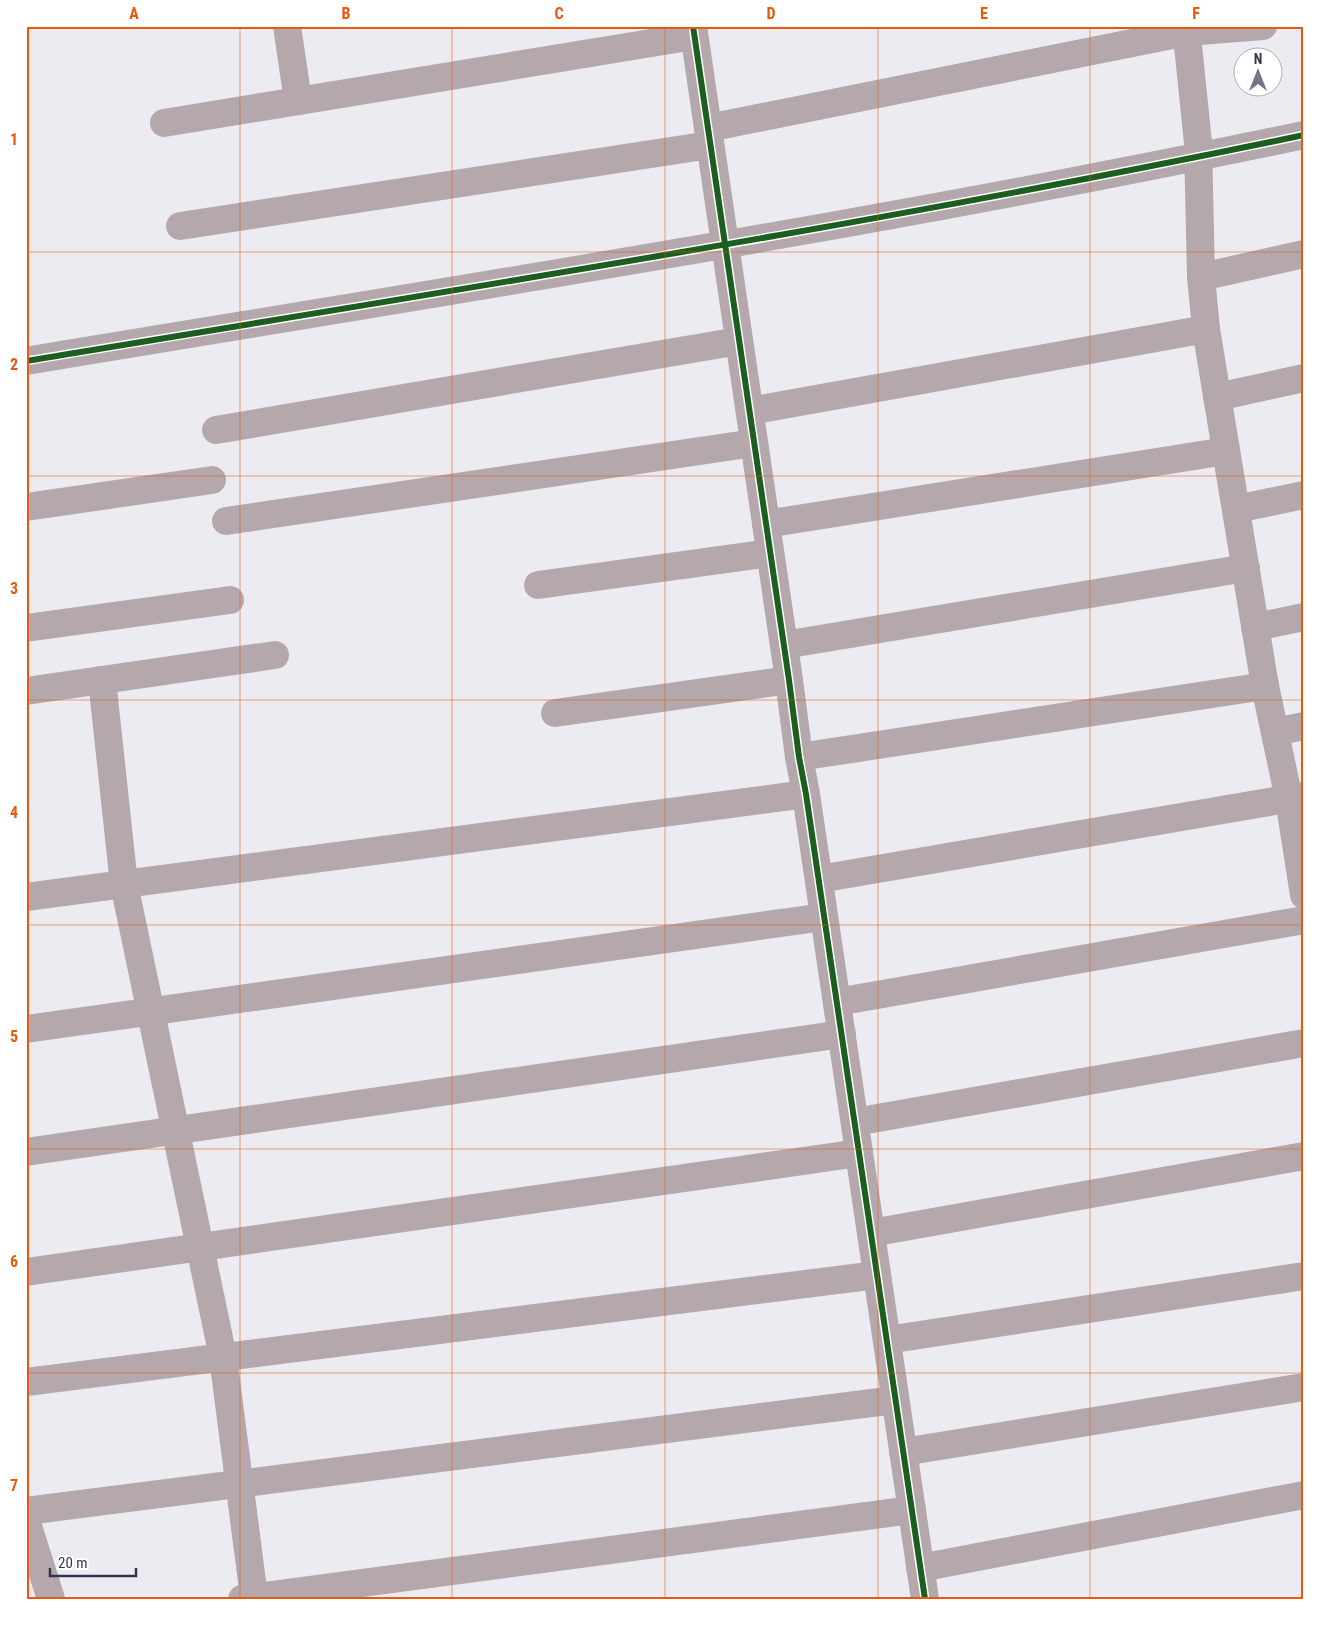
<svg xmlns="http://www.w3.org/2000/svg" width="1330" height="1625" font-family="'Roboto Condensed',sans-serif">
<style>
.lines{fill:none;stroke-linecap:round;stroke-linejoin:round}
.street{stroke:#b4a8ad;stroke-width:28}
.cycleway-casing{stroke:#fff;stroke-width:9}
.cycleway{stroke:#1b5e20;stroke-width:6}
.grid{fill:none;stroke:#e8590c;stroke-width:1;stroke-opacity:0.55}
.neatline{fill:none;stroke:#e8590c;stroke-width:2}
.grid-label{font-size:16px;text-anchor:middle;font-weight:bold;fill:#e8590c}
</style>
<rect width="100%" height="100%" fill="#ecebf2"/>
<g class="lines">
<g class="street">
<path d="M287,26L298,101"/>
<path d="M693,26L789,680L799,757L806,794L925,1599"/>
<path d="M1186,26L1198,143L1201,277L1206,329L1265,686L1289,799L1304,895"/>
<path d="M164,123L694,36"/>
<path d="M708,128L1187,32L1263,26"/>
<path d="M180,226L710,145"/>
<path d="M1201,277L1304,254"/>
<path d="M26,361C453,290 880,224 1304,135"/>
<path d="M1217,397L1304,378"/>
<path d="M750,411L1206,329"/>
<path d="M216,430L739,341"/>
<path d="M26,507L212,480"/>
<path d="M1236,509L1304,495"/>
<path d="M226,521L754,443"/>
<path d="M766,524L1226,451"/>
<path d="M538,585L770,553"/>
<path d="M1255,627L1304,617"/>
<path d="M26,628L230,600"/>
<path d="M784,645L1246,568"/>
<path d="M102,680L124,884L223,1357L254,1597"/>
<path d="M26,691L275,655"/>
<path d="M555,713L789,680"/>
<path d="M1275,732L1304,726"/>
<path d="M799,757L1265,686"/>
<path d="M819,879L1304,796"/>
<path d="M26,897L806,794"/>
<path d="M837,1002L1304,920"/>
<path d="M26,1029L824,917"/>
<path d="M855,1122L1304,1043"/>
<path d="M26,1152L842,1034"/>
<path d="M871,1233L1304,1156"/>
<path d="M26,1272L859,1153"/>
<path d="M887,1340L1304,1276"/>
<path d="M26,1382L877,1275"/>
<path d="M903,1452L1304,1387"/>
<path d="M26,1511L895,1400"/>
<path d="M26,1520L51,1599"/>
<path d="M920,1568L1304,1495"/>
<path d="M242,1599L912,1510"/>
</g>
<g class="cycleway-casing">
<g id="cycleway">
<path d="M693,26L789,680L799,757L806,794L925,1599"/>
<path d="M26,361C453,290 880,224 1304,135"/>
</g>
</g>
<use href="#cycleway" class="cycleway"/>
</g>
<path class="grid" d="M240,26V1599M452,26V1599M665,26V1599M878,26V1599M1090,26V1599M26,252H1304M26,476H1304M26,700H1304M26,925H1304M26,1149H1304M26,1373H1304"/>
<rect width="1330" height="1625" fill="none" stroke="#ffffff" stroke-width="55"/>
<g transform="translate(1258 72)"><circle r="24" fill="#ffffff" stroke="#b0adb7"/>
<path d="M0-4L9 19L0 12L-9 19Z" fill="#787386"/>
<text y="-8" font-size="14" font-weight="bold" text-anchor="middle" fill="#39324c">N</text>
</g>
<path d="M50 1568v8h86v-8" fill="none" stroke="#39324c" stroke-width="2.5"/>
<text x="58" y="1568" font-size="15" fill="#39324c" stroke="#ffffff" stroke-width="4" paint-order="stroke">20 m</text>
<rect x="28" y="28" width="1274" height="1570" class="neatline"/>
<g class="grid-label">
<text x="134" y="19">A</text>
<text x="346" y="19">B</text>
<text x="559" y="19">C</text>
<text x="771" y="19">D</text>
<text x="984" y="19">E</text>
<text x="1196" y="19">F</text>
<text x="14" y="145">1</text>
<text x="14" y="370">2</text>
<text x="14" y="594">3</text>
<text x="14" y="818">4</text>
<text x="14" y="1042">5</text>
<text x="14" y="1267">6</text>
<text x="14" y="1491">7</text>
</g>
</svg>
